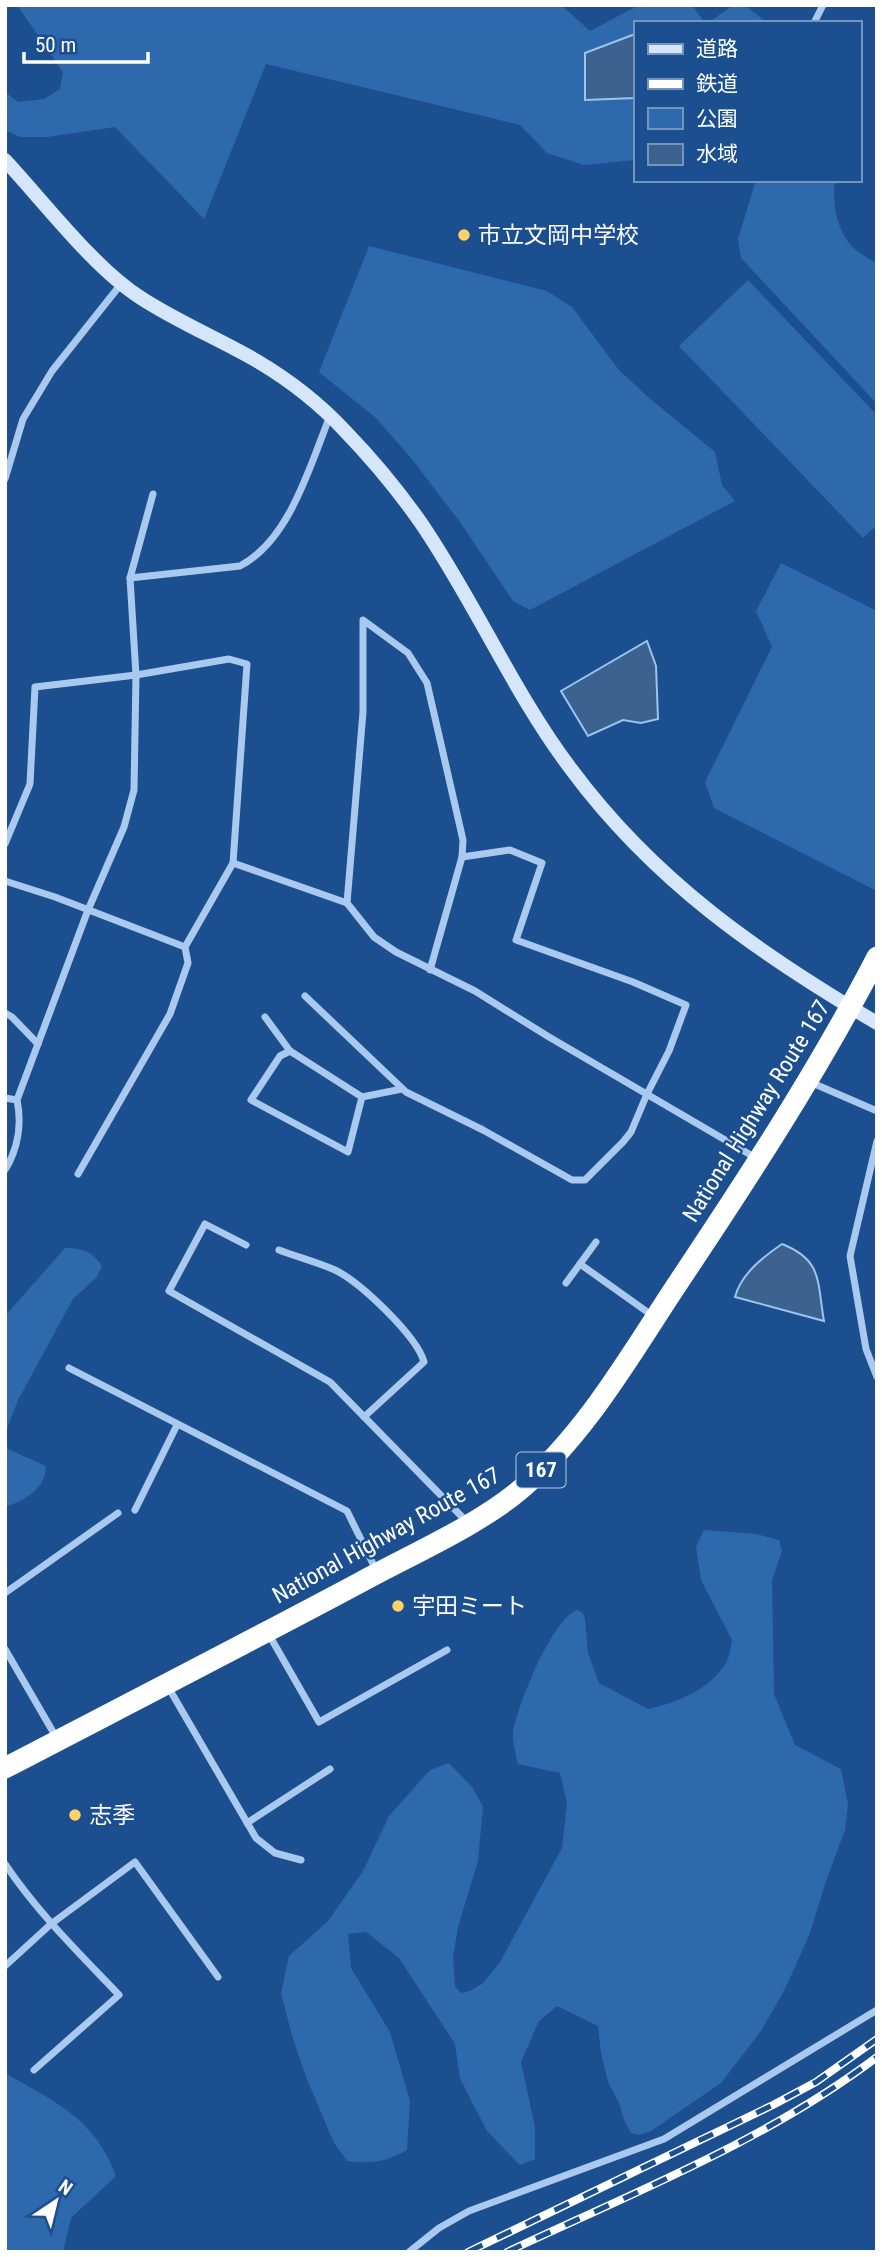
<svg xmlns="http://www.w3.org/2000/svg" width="882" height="2257" font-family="'Roboto Condensed','Noto Sans JP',sans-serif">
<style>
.green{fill:#2e69ad}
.water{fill:#3c6290;stroke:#9cc4f0;stroke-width:2}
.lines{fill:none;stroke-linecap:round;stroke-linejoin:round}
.street{stroke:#a9c9ee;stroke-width:7}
.secondary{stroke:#d6e6fa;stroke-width:14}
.highway{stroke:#fff;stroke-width:21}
.rail-casing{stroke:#fff;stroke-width:8}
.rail{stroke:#1b4f8f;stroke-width:5;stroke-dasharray:16;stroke-linecap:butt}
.poi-dot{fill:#ffd166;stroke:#1b4f8f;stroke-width:2.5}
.labels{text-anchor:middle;stroke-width:5;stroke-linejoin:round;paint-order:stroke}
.shield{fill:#1b4f8f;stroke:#bbcadd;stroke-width:2}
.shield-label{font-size:21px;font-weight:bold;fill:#fff}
.poi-label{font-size:23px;fill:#fff;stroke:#1b4f8f;text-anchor:start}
.street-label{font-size:23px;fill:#fff;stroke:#1b4f8f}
</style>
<rect width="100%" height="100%" fill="#1b4f8f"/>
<g class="green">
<path d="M17,5H561L590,31L639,5H692L705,23H635V160L584,165L547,153L520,125L266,64L204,219L115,127L47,137H20L5,130V92L18,102L44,99L60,89L63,72Z"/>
<path d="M733,5H745L767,23H708Z"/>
<path d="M756,180H835C832,202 836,227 850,244C856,252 868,258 877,264V404L741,258L738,239Z"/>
<path d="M369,246L547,291L572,307L619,370L648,397L715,452L722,485L735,501L530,610L513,601L460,522L411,458L376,418L319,372Z"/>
<path d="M748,280L877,415V525L863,538L679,346Z"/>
<path d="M781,563L877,611V891L714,808L705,782L772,647L756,611Z"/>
<path d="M65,1248C82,1248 92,1251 102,1266L97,1277L73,1299L18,1400L7,1429L6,1441L8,1449L46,1466C46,1489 24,1501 5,1507V1316Z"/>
<path d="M704,1530L756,1534L779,1540L782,1551L772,1580L774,1694L795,1745L841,1769L848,1804L845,1830L826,1881L809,1936L785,1989L761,2031L721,2083L651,2131L639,2135L631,2133L624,2120L619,2103L608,2082L601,2053L598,2026L557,2006L539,2021L521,2062L535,2127V2159L520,2165L487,2131L460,2079L455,2044L399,1958L366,1932L348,1934L351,1968L390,2032L410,2101L407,2150C386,2162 371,2164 347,2161L334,2143L306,2077L292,2036L281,1993L289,1956L328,1921L363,1871L389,1816L430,1770L449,1763L472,1787L483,1806L478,1861L458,1927L453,1957L455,1986L461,1993L470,1991L483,1983L500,1962L562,1848L567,1803L560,1773L518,1764C516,1754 512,1742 513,1732C518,1705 551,1620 577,1610L583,1613L585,1619L588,1653L599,1683L648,1709C676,1703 712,1689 727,1661C730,1655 731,1646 732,1640L701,1580L696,1547Z"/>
<path d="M5,2073C56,2103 94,2117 116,2176L71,2218L63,2252H5Z"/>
</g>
<g class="water">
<path d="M635,34V98L585,100V53Z"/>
<path d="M647,641L656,666L658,719L641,723L623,720L588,736L561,691Z"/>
<path d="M782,1244C823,1260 817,1282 824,1321L735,1297C741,1274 763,1257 782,1244Z"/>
</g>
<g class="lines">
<g class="street">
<path d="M814,23L823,5"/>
<path d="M5,479L23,419L52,371L121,284"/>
<path d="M130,578L240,566C290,540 310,465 330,416"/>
<path d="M5,844L30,784L35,687L136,675L229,659L247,664L233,863L185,947L188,963L170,1014L78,1174"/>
<path d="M233,863L347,903L374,937L396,952L475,991L549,1037L756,1158"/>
<path d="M5,881L55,897L185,947"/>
<path d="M347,903L363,712V620L408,653L427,683L463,840L462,857L430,970"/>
<path d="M305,996L406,1092L483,1130L572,1180H585L623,1142L631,1132L647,1094L669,1051L686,1005L633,982L516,940L542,863L510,850L462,857"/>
<path d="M5,1013L12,1017L38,1044"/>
<path d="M265,1017L290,1051"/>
<path d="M810,1082L877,1111"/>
<path d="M362,1097L348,1152L251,1100L280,1056L290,1051L362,1097L402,1089"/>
<path d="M5,1098L17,1100"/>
<path d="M877,1141L850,1256L866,1349L877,1377"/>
<path d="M5,1170C18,1149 22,1124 17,1100L88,910L124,827L134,790L136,675L130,578L153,494"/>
<path d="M246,1245L205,1224L169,1291L330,1382L468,1523"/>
<path d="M279,1250C297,1257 317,1262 335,1270C360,1282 417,1336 424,1362L364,1417"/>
<path d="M580,1264L653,1316"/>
<path d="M566,1283L596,1242"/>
<path d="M69,1368L347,1511L377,1572"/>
<path d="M135,1510L177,1425"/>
<path d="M5,1593L118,1513"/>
<path d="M268,1633L319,1722L447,1650"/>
<path d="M5,1649L56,1737"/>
<path d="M167,1685L256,1838L275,1853L301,1860"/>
<path d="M247,1823L330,1769"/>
<path d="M5,1864C38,1913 79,1953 119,1995L34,2070"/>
<path d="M5,1966L51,1924L135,1862L218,1977"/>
<path d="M409,2252L439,2228L469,2211L664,2139L877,2010"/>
</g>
<path class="secondary" d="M5,160C45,203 93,267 141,298C178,322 219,339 257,361C289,380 320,404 345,431C372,459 398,490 421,523C475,602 513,692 571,769C654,881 758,953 877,1023"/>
<path class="highway" d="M5,1768C124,1706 243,1645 361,1582C410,1555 479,1525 521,1489C585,1434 628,1359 674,1289C746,1181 817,1073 877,957"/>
<g class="rail-casing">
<g id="rail">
<path d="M468,2252L773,2105L816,2082L877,2039"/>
<path d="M507,2252C632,2193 766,2141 877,2057"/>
</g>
</g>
<use href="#rail" class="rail"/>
</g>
<g class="poi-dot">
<circle cx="464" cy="235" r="7"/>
<circle cx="398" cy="1606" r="7"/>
<circle cx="75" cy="1815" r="7"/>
</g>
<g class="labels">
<rect class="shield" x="516.5" y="1452.5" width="49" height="35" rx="5"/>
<g class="shield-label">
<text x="541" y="1477">167</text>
</g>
<g class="poi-label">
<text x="478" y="243">市立文岡中学校</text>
<text x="412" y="1614">宇田ミート</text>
<text x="89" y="1823">志季</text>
</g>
<g class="street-label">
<text transform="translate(756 1111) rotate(-58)" y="8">National Highway Route 167</text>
<text transform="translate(386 1535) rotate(-29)" y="8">National Highway Route 167</text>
</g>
</g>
<rect width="882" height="2257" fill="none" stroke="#ffffff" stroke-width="14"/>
<rect x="634" y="21" width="228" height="161" fill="#1b4f8f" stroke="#7695bc" stroke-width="2"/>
<rect x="648" y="44" width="35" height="10" fill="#d6e6fa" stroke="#7695bc" stroke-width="2"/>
<text x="696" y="56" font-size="21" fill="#ffffff">道路</text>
<rect x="648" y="79" width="35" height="10" fill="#ffffff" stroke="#7695bc" stroke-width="2"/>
<text x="696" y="91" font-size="21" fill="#ffffff">鉄道</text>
<rect x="648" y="108" width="35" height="21" fill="#2e69ad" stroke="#7695bc" stroke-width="2"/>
<text x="696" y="126" font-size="21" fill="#ffffff">公園</text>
<rect x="648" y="144" width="35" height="21" fill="#3c6290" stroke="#7695bc" stroke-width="2"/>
<text x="696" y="161" font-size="21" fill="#ffffff">水域</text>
<g transform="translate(56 2201) rotate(35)" stroke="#1b4f8f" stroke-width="5" paint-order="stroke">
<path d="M0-5L12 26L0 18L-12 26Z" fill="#ffffff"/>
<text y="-10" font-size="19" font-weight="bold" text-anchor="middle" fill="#ffffff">N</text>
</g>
<path d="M24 52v10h124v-10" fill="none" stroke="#ffffff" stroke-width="3.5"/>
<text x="35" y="52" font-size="21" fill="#ffffff" stroke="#1b4f8f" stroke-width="5" paint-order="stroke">50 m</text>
</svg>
